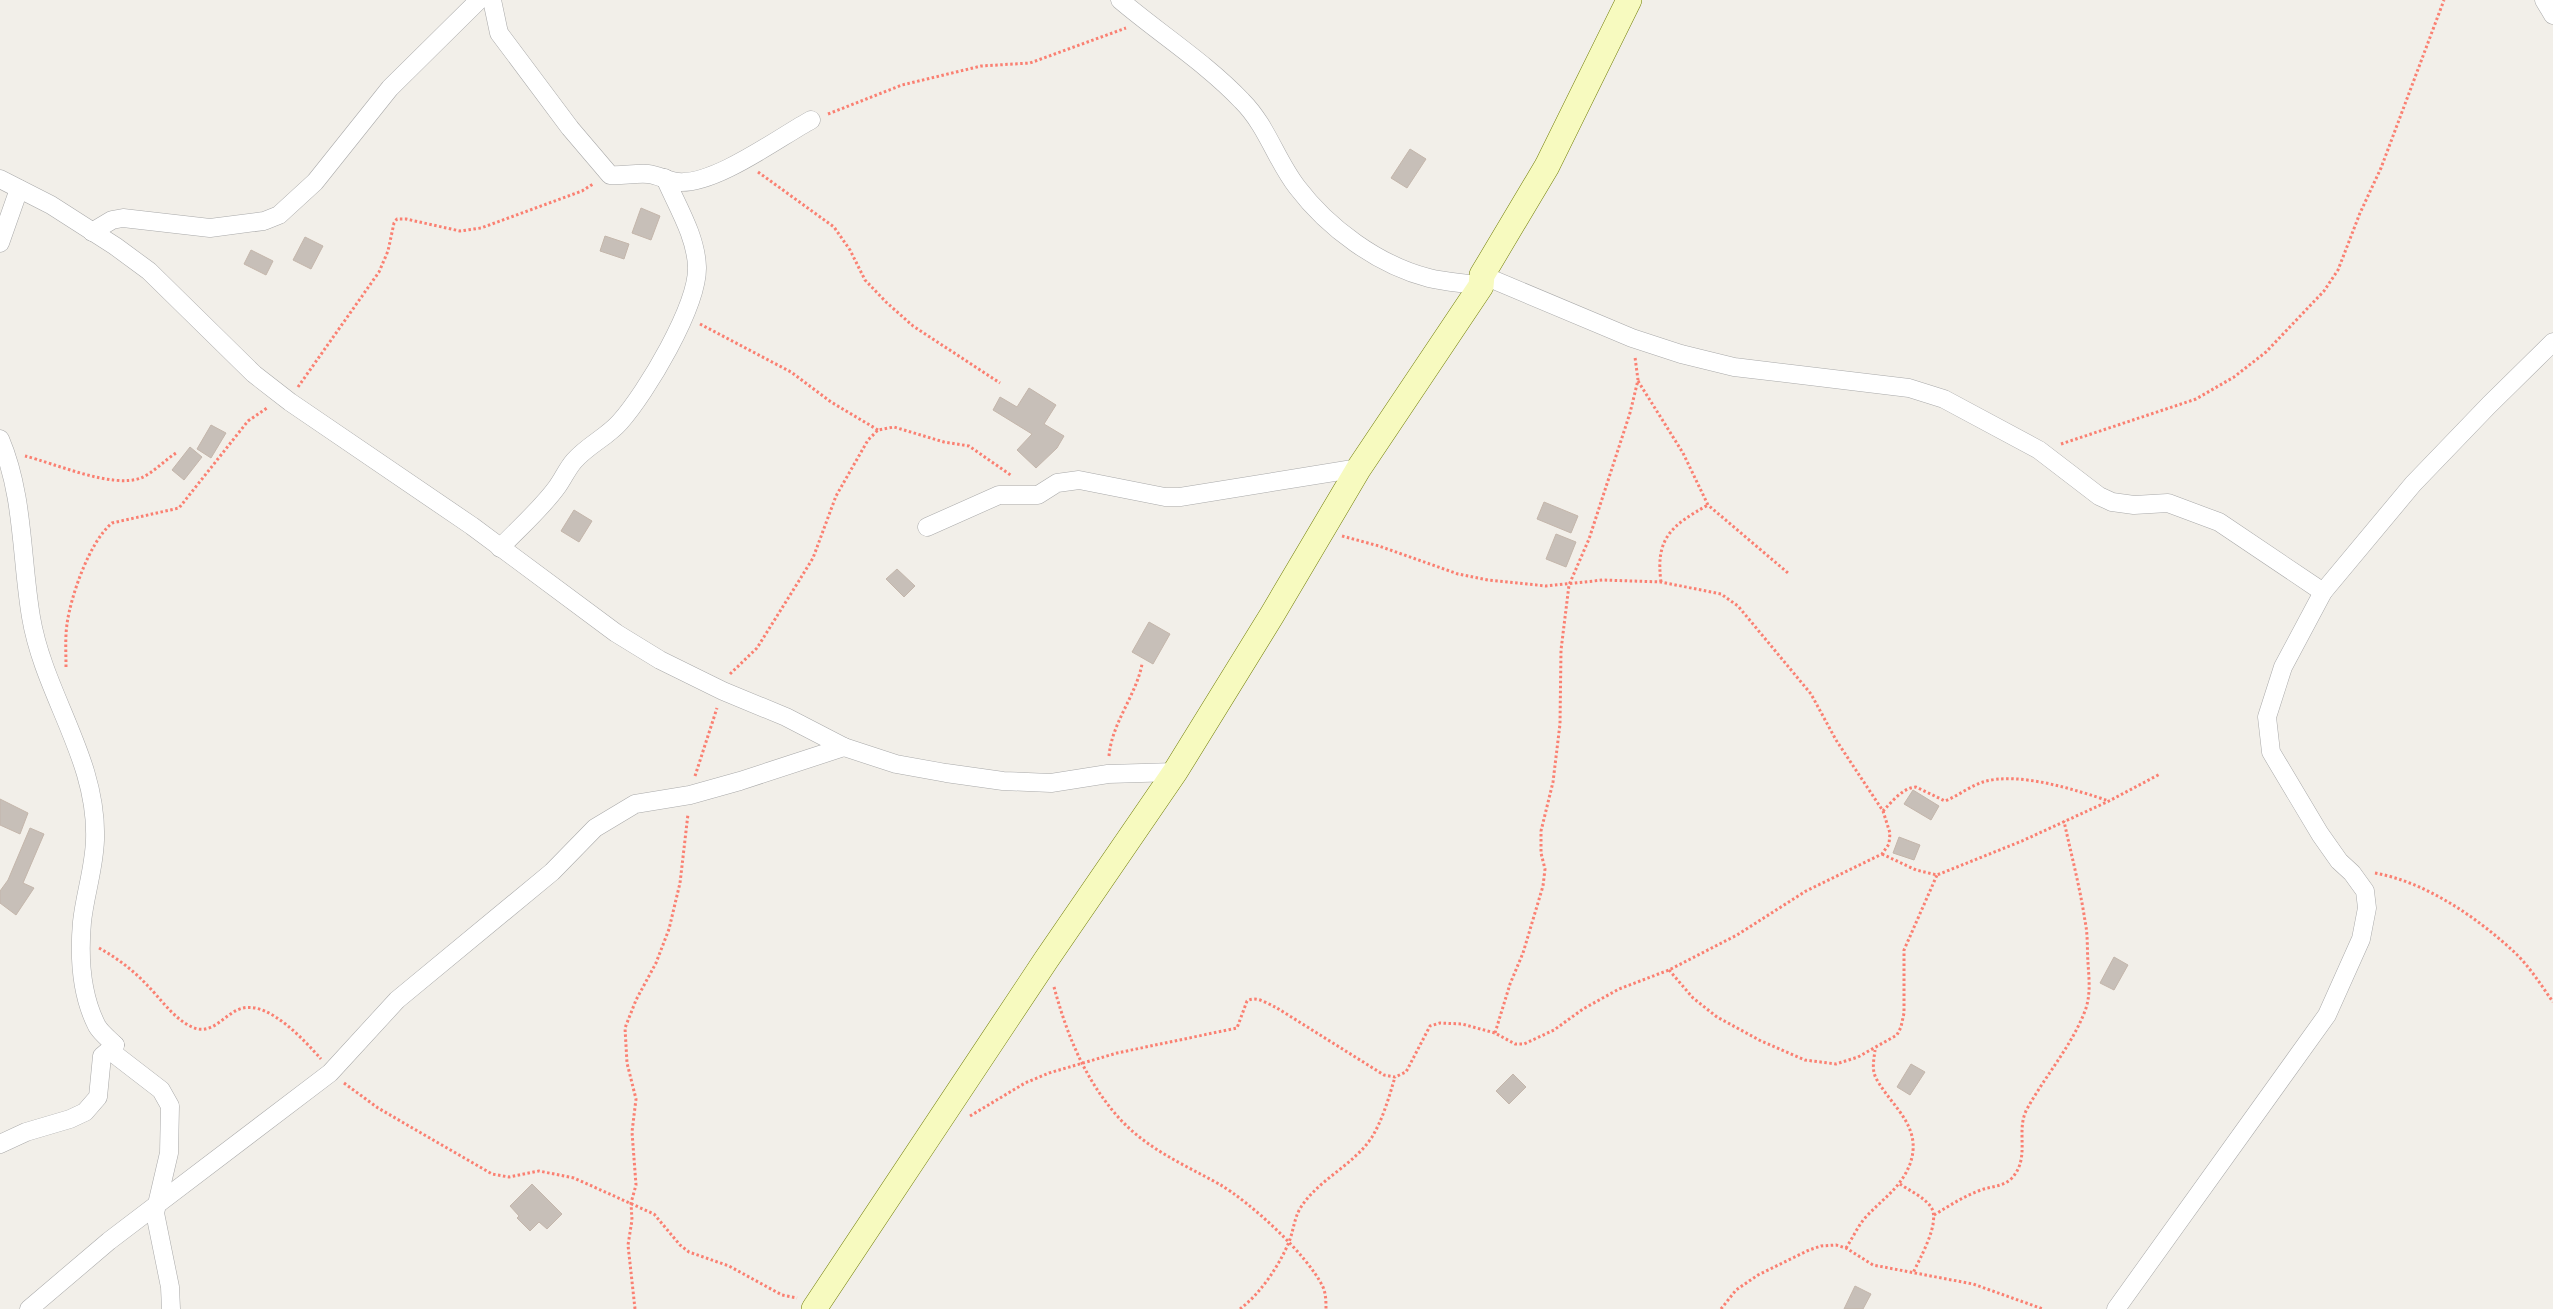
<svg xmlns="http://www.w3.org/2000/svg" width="2553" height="1309" font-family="'Exo 2',sans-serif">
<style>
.building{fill:#c7bfb8;stroke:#c4b6ab}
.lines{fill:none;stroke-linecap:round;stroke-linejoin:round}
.street-casing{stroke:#a9a9a9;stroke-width:19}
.secondary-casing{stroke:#707d05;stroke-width:26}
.path{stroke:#fa8072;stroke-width:3;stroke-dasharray:2.5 2.5;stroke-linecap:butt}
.street{stroke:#fff;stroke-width:18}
.secondary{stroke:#f7fabf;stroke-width:25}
</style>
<rect width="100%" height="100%" fill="#f2efe9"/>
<g class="building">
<path d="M1410,149L1426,159L1407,188L1391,178Z"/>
<path d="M641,208L660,216L651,240L632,233Z"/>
<path d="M605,236L629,244L624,259L600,251Z"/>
<path d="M305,237L323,246L311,269L293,260Z"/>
<path d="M251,250L273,261L266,275L244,264Z"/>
<path d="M1029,388L1056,405L1044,424L1064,436L1057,448L1036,468L1017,450L1032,434L993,410L1000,397L1017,407Z"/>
<path d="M211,425L226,433L211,458L197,449Z"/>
<path d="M190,447L202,457L184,480L172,470Z"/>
<path d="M1544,502L1578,516L1571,533L1537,519Z"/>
<path d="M574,510L592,521L579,542L561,531Z"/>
<path d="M1556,534L1576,542L1566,567L1546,559Z"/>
<path d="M897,569L915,586L904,597L886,579Z"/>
<path d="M1149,622L1170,634L1153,664L1132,652Z"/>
<path d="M1913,790L1939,806L1931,820L1904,804Z"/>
<path d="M0,799L28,813L20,834L0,825Z"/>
<path d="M30,828L44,834L23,883L34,888L16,915L0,903V891L8,880Z"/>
<path d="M1899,837L1920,845L1914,860L1893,853Z"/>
<path d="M2114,957L2128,965L2114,990L2100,983Z"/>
<path d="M1911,1064L1925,1072L1910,1095L1897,1087Z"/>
<path d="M1513,1074L1526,1087L1509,1104L1496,1091Z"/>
<path d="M532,1184L562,1214L547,1229L539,1222L530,1231L517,1218L519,1216L510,1206Z"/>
<path d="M1855,1286L1871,1294L1863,1309H1844Z"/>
</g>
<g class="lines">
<g class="street-casing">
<g id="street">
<path d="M492,0L499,33L570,128L610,175C622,176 635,173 648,174C658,175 668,181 678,182C715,185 778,138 811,120"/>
<path d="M1120,0C1160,34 1206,63 1242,101C1267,126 1276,160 1297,187C1328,228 1378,265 1429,278C1445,282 1464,283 1481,286"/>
<path d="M2544,0L2553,15"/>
<path d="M0,179L51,205L115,246L149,271L254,374L290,402L472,526L616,633L660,660L723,691L786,717L844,747L896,764L946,773L1003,781L1051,783L1108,774L1175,772"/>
<path d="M92,232L112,220L123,218L210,228L264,221L279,215L315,182L390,88L479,0"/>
<path d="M0,243L19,189"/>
<path d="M1482,275L1632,338L1681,354L1734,367L1909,388L1944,399L2039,450L2099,496L2112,502L2134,505L2168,503L2219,522L2323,592"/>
<path d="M0,439C24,495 21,558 31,617C44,695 98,759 95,840C94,869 85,894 82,922C79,956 81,995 97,1026C101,1033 109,1039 115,1045L113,1053L161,1090L170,1106L169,1153L155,1213L170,1287L171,1309"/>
<path d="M927,527L999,495H1038L1057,483L1079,480L1165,497H1180L1359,468"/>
<path d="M500,548C519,528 541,509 557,487C563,479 567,469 574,461C588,445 607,437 620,422C646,393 698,306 697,267C696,236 677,206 665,178"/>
<path d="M0,1144L26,1132L70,1119L85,1112L98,1097L102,1056L115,1045"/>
<path d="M29,1309L109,1241L330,1073L397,1000L552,872L595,828L635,804L690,795L740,781L844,747"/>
<path d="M2116,1309L2327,1015L2361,939L2367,908L2365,891L2352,873L2339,861L2320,834L2271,752L2267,717L2283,667L2323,592L2413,484L2489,405L2553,342"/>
</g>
</g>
<g class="secondary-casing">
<path id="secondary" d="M814,1309L1046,960L1175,772L1272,615L1359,468L1481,286L1482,275L1547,166L1629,0"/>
</g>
<g class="path">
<path d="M828,114L902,85L981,66L1030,63L1126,28"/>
<path d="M758,172L834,227L850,250L865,280L886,302L913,326L1000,383"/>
<path d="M700,324L791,372L831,402L878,430"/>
<path d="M1638,381L1683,453L1708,505L1788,573"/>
<path d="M298,387L379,272L388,251L394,223L397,219H406L460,231L481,228L582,191L593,184"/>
<path d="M2061,444L2196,399L2234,377L2266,352L2324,291L2338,270L2360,213L2381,168L2444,0"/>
<path d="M25,456C54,463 112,489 141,478C153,473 165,460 176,453"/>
<path d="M1661,582C1655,538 1672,525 1708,505"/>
<path d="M66,667C66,653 65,638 67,624C71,595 90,541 112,523L179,508L248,421L267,408"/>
<path d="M730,674L757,648L797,584L813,558L836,496L868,440L878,430L894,427L944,442L969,446L1012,476"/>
<path d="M1109,756C1112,722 1136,696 1142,664"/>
<path d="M695,776L717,708"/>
<path d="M1883,811C1892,802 1902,788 1916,787L1945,801C1958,796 1970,786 1983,782C2018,771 2076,790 2109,801"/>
<path d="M1882,854L1916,870L1937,875L2022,841L2109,801L2160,774"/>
<path d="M2375,873C2425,882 2475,916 2512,950C2528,964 2541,985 2553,1002"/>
<path d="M99,948C117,958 133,970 147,985C161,999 174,1019 192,1027C213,1037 225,1012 243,1008C270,1002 305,1041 321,1059"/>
<path d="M1669,970L1693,998L1717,1017L1761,1041L1805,1060L1836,1064L1858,1057L1897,1035L1901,1027L1904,1013V950L1937,875"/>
<path d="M1054,987C1067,1035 1085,1080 1119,1118C1147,1149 1183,1164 1219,1184C1250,1202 1307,1254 1323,1287C1326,1294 1326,1302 1326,1309"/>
<path d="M1495,1033L1510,984L1523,953L1543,886L1545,869L1541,853V831L1553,782L1560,724L1561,650L1569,585L1589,539L1630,413L1638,380L1635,357"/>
<path d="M344,1083L378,1108L492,1174L509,1177L539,1171L574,1178L654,1214L680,1245L689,1252L729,1266L782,1295L797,1298"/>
<path d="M970,1116L1025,1083L1049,1073L1117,1053L1237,1028L1247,1001C1256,995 1268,1004 1277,1008L1384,1075L1395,1077L1406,1072L1430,1026L1440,1023L1462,1024L1495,1033L1515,1044H1524L1554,1030L1583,1009L1619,989L1669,970L1737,935L1806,891L1882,854L1889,844L1890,833L1883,811L1836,740L1811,694L1738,606L1721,594L1661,582L1603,580L1546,586L1488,580L1458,574L1379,546L1342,536"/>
<path d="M1900,1184C1910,1191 1924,1197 1931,1207C1941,1222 1920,1258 1913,1273"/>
<path d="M1934,1215C1949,1206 1964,1196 1981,1190C1992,1186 2003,1187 2012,1178C2031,1157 2015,1131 2027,1109C2045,1076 2071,1047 2085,1011C2091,995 2089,979 2088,963C2087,949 2088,934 2085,921C2080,887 2071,854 2064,821"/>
<path d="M1846,1248C1852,1239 1857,1228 1864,1219C1881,1200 1901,1188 1910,1164C1923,1127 1893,1108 1877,1080C1871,1070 1874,1060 1875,1050"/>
<path d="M635,1309L628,1245L632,1220L631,1203L636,1185L632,1132L636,1099L627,1063L625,1028L636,1000L656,963L669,929L680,883L688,814"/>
<path d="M1240,1309C1260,1294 1279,1266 1289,1242C1294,1229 1294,1218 1301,1207C1319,1179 1354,1165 1372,1137C1383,1119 1389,1097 1395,1077"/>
<path d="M1721,1309L1736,1290L1758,1275L1809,1250L1821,1246L1836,1245L1846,1248L1873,1265L1973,1284L2043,1309"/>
</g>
<use href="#street" class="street"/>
<use href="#secondary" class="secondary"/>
</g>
</svg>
